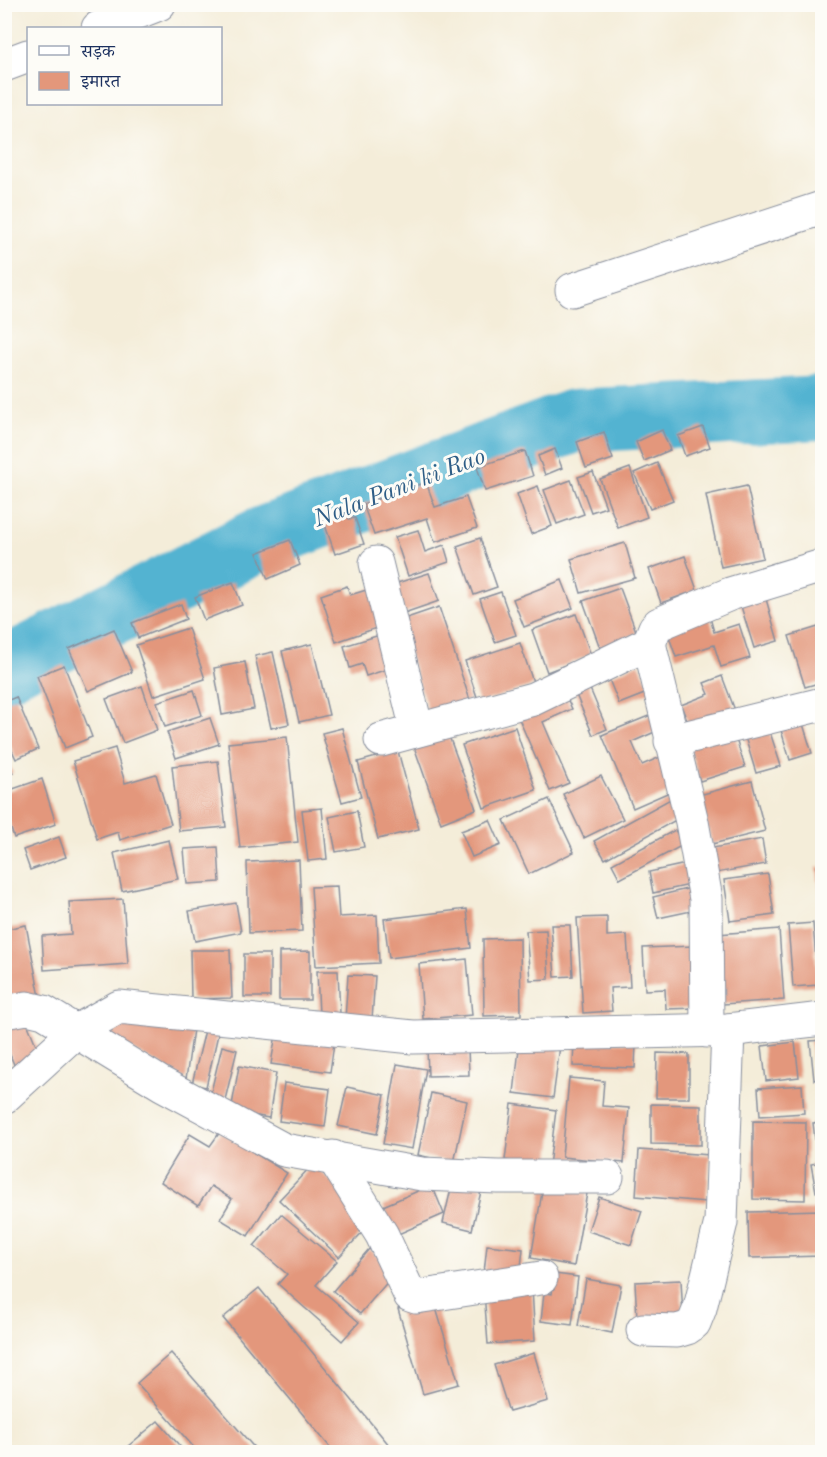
<svg xmlns="http://www.w3.org/2000/svg" width="827" height="1457" font-family="'Old Standard TT','Noto Serif Devanagari',serif">
<style>
.lines{fill:none;stroke-linecap:round;stroke-linejoin:round}
.river{stroke:#52b3d1;stroke-width:64}
.building{fill:#e3977b}
.street-casing{stroke:#888e9c;stroke-width:35}
.street{stroke:#fff;stroke-width:33}
.labels{text-anchor:middle;stroke-width:6;stroke-linejoin:round;paint-order:stroke}
.water-label{font-size:24px;font-style:italic;fill:#2e5d86;stroke:#fdfcf7}
</style>
<rect width="100%" height="100%" fill="#fdfcf7"/>
<filter id="ink" filterUnits="userSpaceOnUse"><feTurbulence type="fractalNoise" baseFrequency=".0167" numOctaves="2"/><feDisplacementMap in="SourceGraphic" scale="12" xChannelSelector="R" yChannelSelector="G"/><feConvolveMatrix kernelMatrix="1 2 1 2 8 2 1 2 1" color-interpolation-filters="sRGB"/></filter>
<filter id="wash" filterUnits="userSpaceOnUse"><feTurbulence type="fractalNoise" baseFrequency=".008" numOctaves="4" result="noise"/><feDisplacementMap in="SourceGraphic" scale="24" xChannelSelector="R" yChannelSelector="G"/><feGaussianBlur stdDeviation="1.35" result="paint"/><feColorMatrix in="noise" values="0 0 0 0 0 0 0 0 0 0 0 0 0 0 0 0 0 1.4 0 .05"/><feComposite in="paint" operator="in"/></filter>
<g filter="url(#wash)">
<rect width="100%" height="100%" fill="#f4edd9"/>
<g class="lines">
<path class="river" d="M4,669L261,539L574,421L822,408"/>
</g>
<g id="blocks">
<g class="building">
<path d="M703,427L710,447L685,456L678,436Z"/>
<path d="M662,430L670,450L644,461L636,442Z"/>
<path d="M604,432L613,459L586,468L577,442Z"/>
<path d="M555,449L562,468L545,475L538,456Z"/>
<path d="M525,451L533,476L485,491L477,467Z"/>
<path d="M657,463L673,500L650,509L634,473Z"/>
<path d="M630,468L647,517L618,528L600,479Z"/>
<path d="M593,472L606,507L591,512L578,477Z"/>
<path d="M571,480L584,514L557,524L544,490Z"/>
<path d="M426,482L435,507L466,497L477,528L435,542L427,518L374,535L363,504Z"/>
<path d="M538,486L552,526L531,534L517,494Z"/>
<path d="M747,486L763,558L721,567L706,495Z"/>
<path d="M346,512L349,519L355,518L364,544L335,554L323,519Z"/>
<path d="M418,530L425,552L444,545L449,562L408,576L395,537Z"/>
<path d="M480,538L497,587L474,595L457,546Z"/>
<path d="M290,540L300,565L268,579L257,553Z"/>
<path d="M625,543L635,578L581,593L571,559Z"/>
<path d="M685,556L697,590L661,603L649,569Z"/>
<path d="M429,573L439,601L404,613L394,584Z"/>
<path d="M562,580L573,608L524,627L513,599Z"/>
<path d="M233,582L242,605L204,620L195,597Z"/>
<path d="M347,586L350,595L373,588L385,625L336,642L321,595Z"/>
<path d="M620,588L637,634L600,648L583,601Z"/>
<path d="M501,592L516,635L495,642L480,599Z"/>
<path d="M764,592L778,641L754,648L739,600Z"/>
<path d="M181,604L186,619L138,638L132,623Z"/>
<path d="M439,607L470,700L429,714L398,621Z"/>
<path d="M576,614L591,655L547,672L532,630Z"/>
<path d="M709,614L714,632L739,624L750,658L721,667L714,645L676,657L666,628Z"/>
<path d="M818,627L822,642V682L805,687L789,636Z"/>
<path d="M188,628L205,679L153,696L136,645Z"/>
<path d="M114,629L132,672L88,691L69,649Z"/>
<path d="M383,634L394,667L366,676L362,664L350,668L344,646Z"/>
<path d="M520,643L534,685L479,703L465,661Z"/>
<path d="M312,644L329,715L299,722L282,651Z"/>
<path d="M273,652L289,724L271,728L255,656Z"/>
<path d="M245,662L254,709L222,715L214,668Z"/>
<path d="M639,663L652,691L619,704L608,677Z"/>
<path d="M64,665L92,737L65,748L37,676Z"/>
<path d="M722,676L736,713L691,731L681,705L709,694L704,683Z"/>
<path d="M588,684L607,729L593,735L574,690Z"/>
<path d="M142,686L157,730L123,743L106,699Z"/>
<path d="M194,690L202,715L165,727L157,702Z"/>
<path d="M564,692L572,709L543,722L569,783L550,791L516,712Z"/>
<path d="M16,697L38,749L16,759L4,733V702Z"/>
<path d="M799,711L812,753L790,760L777,717Z"/>
<path d="M651,715L657,731L632,742L642,765L667,754L681,787L633,808L602,735Z"/>
<path d="M210,718L219,744L176,758L167,732Z"/>
<path d="M766,720L781,766L756,773L742,727Z"/>
<path d="M515,727L536,790L484,808L462,745Z"/>
<path d="M342,728L361,797L342,802L322,733Z"/>
<path d="M446,728L476,809L441,823L412,741Z"/>
<path d="M733,730L745,767L700,781L688,745Z"/>
<path d="M287,737L298,842L240,848L228,743Z"/>
<path d="M115,748L125,783L156,774L171,824L120,840L118,832L97,839L73,761Z"/>
<path d="M398,751L419,829L378,839L358,762Z"/>
<path d="M4,755L13,773L4,777Z"/>
<path d="M218,761L226,827L179,831L172,766Z"/>
<path d="M601,776L623,819L584,838L563,794Z"/>
<path d="M42,779L56,824L14,838L4,807V792Z"/>
<path d="M752,781L765,831L712,844L699,795Z"/>
<path d="M674,797L685,815L605,859L594,841Z"/>
<path d="M549,799L574,852L529,874L504,820Z"/>
<path d="M322,808L327,859L308,861L302,810Z"/>
<path d="M357,811L364,847L336,852L329,817Z"/>
<path d="M490,820L501,845L472,857L461,831Z"/>
<path d="M675,830L683,845L620,879L612,864Z"/>
<path d="M59,837L66,857L30,870L23,850Z"/>
<path d="M762,839L766,864L711,874L707,849Z"/>
<path d="M169,840L178,879L122,891L114,853Z"/>
<path d="M218,847L220,882L187,884L184,849Z"/>
<path d="M299,860L302,931L249,933L247,862Z"/>
<path d="M686,864L690,885L653,893L649,872Z"/>
<path d="M817,867H822V903H821Z"/>
<path d="M768,874L774,915L730,921L724,880Z"/>
<path d="M337,886L339,917L377,915L379,963L316,966L311,887Z"/>
<path d="M691,888L696,910L658,918L653,897Z"/>
<path d="M123,899L128,964L44,970L42,936L71,934L69,902Z"/>
<path d="M236,903L241,932L195,941L189,911Z"/>
<path d="M467,909L471,948L389,958L384,919Z"/>
<path d="M607,917V936L627,935L630,987L610,988L612,1011L583,1013L577,918Z"/>
<path d="M813,923L818,985L793,987L788,925Z"/>
<path d="M26,925L40,997L5,1003V929Z"/>
<path d="M551,925H570L573,976L555,977Z"/>
<path d="M779,929L784,1000L723,1004L718,934Z"/>
<path d="M546,930L549,979L530,980L526,931Z"/>
<path d="M520,938L521,1015L484,1016L483,939Z"/>
<path d="M694,946L698,1008L666,1009L665,989L645,990L643,948Z"/>
<path d="M190,950H230L232,998L191,999Z"/>
<path d="M310,951V1000H279V952Z"/>
<rect x="244" y="954" width="26" height="43"/>
<path d="M467,959L472,1015L423,1019L419,964Z"/>
<path d="M317,971H338L340,1013L319,1014Z"/>
<path d="M348,975L375,976L372,1020L345,1019Z"/>
<path d="M23,1013L41,1057L15,1067L4,1040V1021Z"/>
<path d="M104,1020L194,1022L186,1079L102,1033Z"/>
<path d="M206,1026L219,1030L206,1087L192,1084Z"/>
<path d="M277,1028L335,1036L330,1072L271,1064Z"/>
<path d="M520,1040L560,1046L553,1098L514,1093Z"/>
<path d="M822,1040V1079L814,1080L810,1041Z"/>
<path d="M574,1041L636,1043L635,1068L573,1066Z"/>
<path d="M795,1042L799,1077L766,1081L762,1046Z"/>
<path d="M222,1046L237,1050L225,1100L210,1096Z"/>
<path d="M427,1047H468L469,1075L428,1076Z"/>
<path d="M657,1053L689,1054V1098H656Z"/>
<path d="M397,1064L426,1069L412,1149L383,1144Z"/>
<path d="M239,1066L276,1073L269,1118L231,1111Z"/>
<path d="M569,1078L604,1081L602,1106L629,1108L624,1163L562,1157Z"/>
<path d="M284,1083L330,1089L325,1127L279,1121Z"/>
<path d="M802,1085L804,1113L760,1116L758,1088Z"/>
<path d="M347,1087L385,1095L377,1134L338,1126Z"/>
<path d="M431,1093L467,1101L454,1163L418,1155Z"/>
<path d="M512,1104L556,1110L549,1166L505,1160Z"/>
<path d="M651,1104L701,1105V1145L651,1144Z"/>
<path d="M753,1121L806,1122L805,1200L753,1199Z"/>
<path d="M822,1122V1155L817,1156L813,1123Z"/>
<path d="M220,1132L287,1173L248,1236L220,1219L232,1199L211,1186L198,1206L161,1182L190,1134L210,1146Z"/>
<path d="M639,1150L710,1155L706,1202L636,1196Z"/>
<path d="M822,1162V1191L816,1192L811,1164Z"/>
<path d="M313,1164L373,1221L339,1257L279,1200Z"/>
<path d="M453,1180L482,1187L472,1230L443,1223Z"/>
<path d="M432,1185L444,1214L396,1235L383,1206Z"/>
<path d="M543,1186L587,1193L574,1266L531,1258Z"/>
<path d="M599,1197L642,1211L631,1245L588,1231Z"/>
<path d="M822,1210V1256L749,1258L748,1212Z"/>
<path d="M281,1214L337,1261L316,1285L359,1322L342,1341L278,1284L287,1274L254,1246Z"/>
<path d="M487,1245L523,1249L520,1276L484,1272Z"/>
<path d="M369,1249L396,1272L360,1314L333,1291Z"/>
<path d="M555,1274L578,1277L572,1325L541,1321L544,1293L552,1294Z"/>
<path d="M586,1279L621,1285L612,1333L578,1326Z"/>
<path d="M681,1280L683,1317L637,1319L635,1282Z"/>
<path d="M259,1288L395,1452H334L223,1318Z"/>
<path d="M532,1288L535,1341L488,1344L484,1292Z"/>
<path d="M433,1298L459,1384L423,1394L398,1309Z"/>
<path d="M171,1353L258,1452H198L137,1383Z"/>
<path d="M534,1353L548,1401L509,1412L494,1365Z"/>
<path d="M158,1421L185,1452H121Z"/>
</g>
</g>
</g>
<g filter="url(#ink)">
<use href="#blocks" fill-opacity="0" stroke="#888e9c" stroke-width="1.5"/>
<g class="lines">
<g class="street-casing">
<g id="street">
<path d="M98,28L159,4"/>
<path d="M4,65L28,56"/>
<path d="M572,290L822,208"/>
<path d="M376,563L417,730"/>
<path d="M649,643L692,822L706,899L707,1031"/>
<path d="M381,740L533,699L649,643L655,628L659,624L730,594L822,566"/>
<path d="M671,741L822,704"/>
<path d="M4,1012L27,1008L44,1012L162,1084L284,1150L422,1174L498,1177H607"/>
<path d="M4,1097L75,1032L119,1007L413,1037L728,1030L822,1019"/>
<path d="M333,1157L382,1235L410,1295L416,1297L541,1278"/>
<path d="M643,1330L677,1331L687,1328L694,1323L700,1308L721,1222L728,1030"/>
</g>
</g>
<use href="#street" class="street"/>
</g>
</g>
<g class="labels">
<g class="water-label">
<text transform="translate(399 487) rotate(-21)" y="8">Nala Pani ki Rao</text>
</g>
</g>
<rect width="827" height="1457" fill="none" stroke="#fdfcf7" stroke-width="24"/>
<rect x="27" y="27" width="195" height="78" fill="#fdfcf7" stroke="#a3aaba" stroke-width="1.5"/>
<rect x="39" y="46" width="30" height="9" fill="#ffffff" stroke="#a3aaba" stroke-width="1.5"/>
<text x="81" y="57" font-size="18" fill="#1b2f5e">सड़क</text>
<rect x="39" y="72" width="30" height="18" fill="#e3977b" stroke="#a3aaba" stroke-width="1.5"/>
<text x="81" y="87" font-size="18" fill="#1b2f5e">इमारत</text>
</svg>
